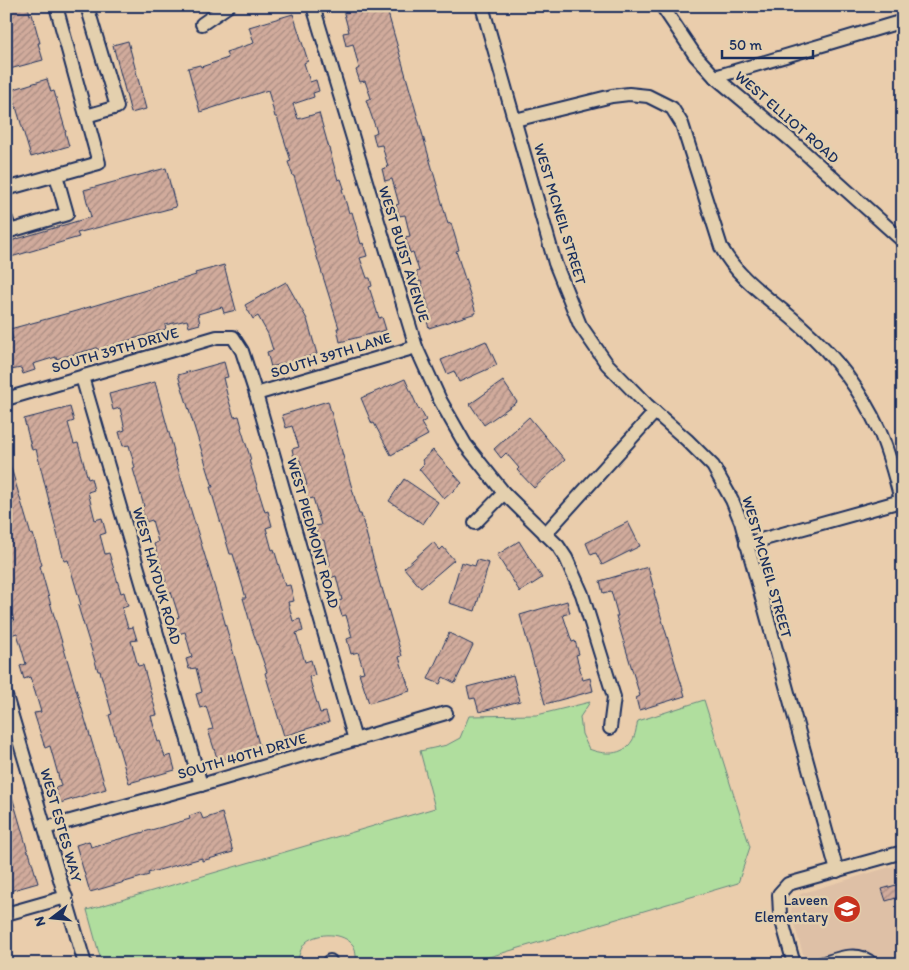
<svg xmlns="http://www.w3.org/2000/svg" width="909" height="970" font-family="Itim,sans-serif">
<style>
.built{fill:#dec0a6}
.green{fill:#b0de9e;stroke:#66867e}
.building{fill:url(#building-hatch);stroke:#1b2f5e}
.lines{fill:none;stroke-linecap:round;stroke-linejoin:round}
.minor-casing{stroke:#1b2f5e;stroke-width:16}
.minor{stroke:#e4d0ae;stroke-width:12}
.labels{text-anchor:middle;stroke-width:5;stroke-linejoin:round;paint-order:stroke}
.street-label{font-size:15px;fill:#1b2f5e;stroke:#e4d0ae}
.poi-label{font-size:15px;fill:#1b2f5e;stroke:#e4d0ae;text-anchor:end}
</style>
<defs>
<pattern id="building-hatch" width="6" height="6" patternUnits="userSpaceOnUse" patternTransform="scale(1.25)"><rect width="6" height="6" fill="#d1ab9c"/><path d="M-1 1l2-2M0 6l6-6M5 7l2-2" fill="none" stroke="#a98c82"/></pattern>
</defs>
<rect width="100%" height="100%" fill="#eacdac"/>
<filter id="ink" filterUnits="userSpaceOnUse"><feTurbulence type="fractalNoise" baseFrequency=".02" numOctaves="2"/><feDisplacementMap in="SourceGraphic" scale="10" xChannelSelector="R" yChannelSelector="G"/><feConvolveMatrix kernelMatrix="1 2 1 2 8 2 1 2 1" color-interpolation-filters="sRGB"/></filter>
<g filter="url(#ink)">
<path class="built" d="M903,863V964H806L791,914L792,903L796,897L803,893Z"/>
<path class="green" d="M704,700L750,847L738,883L479,960L478,964H357C356,958 356,949 353,945C343,932 318,932 306,942C300,948 299,956 297,964H102L87,910L435,808L420,751L447,745L460,738L469,716L537,715L590,702L580,717L582,734L589,749C604,755 623,756 632,741C636,735 636,727 638,721Z"/>
<g class="building">
<path d="M6,6H28L30,15L32,14L40,43H38L43,60L6,70Z"/>
<path d="M342,6H386L448,224L451,223L459,250L456,251L476,313L429,328L425,315L430,313L421,281L419,282L416,272L419,271L413,252L410,253L405,237L410,236L405,215L399,216L396,205L399,204L392,179L385,181L382,169L388,167L382,145L376,146L373,134L377,132L366,100L371,98L365,81L360,82L356,70L359,68L353,44L346,46L343,33L349,32Z"/>
<path d="M293,14L308,61L304,63L310,82L316,80L319,91L313,93L314,97L293,104L298,119L319,113L338,180L341,179L344,188L342,189L349,213L352,212L361,244L363,243L367,256L360,258L367,278H370L372,286L369,287L379,318L382,317L386,330L340,342L337,328H339L316,254L294,176H293L288,162L291,161L277,117H275L268,90L200,112L188,68L200,65L201,67L228,58L226,52L254,43L249,27Z"/>
<path d="M128,41L146,109L131,113L113,45Z"/>
<path d="M47,79L51,92L54,91L66,132H65L69,146L31,157L11,90Z"/>
<path d="M166,168L176,207L77,233L79,237L11,257L7,242L91,217L84,190Z"/>
<path d="M224,265L236,310L224,313L222,307L198,314L200,324L189,327L187,320L165,325L166,329L97,350V348L56,359V357L33,364L35,370L23,374L21,368L6,371V340L13,339L10,329L76,311L196,275L195,273Z"/>
<path d="M286,282L307,319L317,354L271,367L267,352L273,350L268,334L258,316L253,319L245,305Z"/>
<path d="M486,341L497,365L459,382L454,371L447,374L441,360Z"/>
<path d="M224,362L228,377L223,378L228,398L234,417L239,416L242,427L241,428L251,460H249L265,512L268,511L272,526L266,528L272,550L274,549L285,586L290,585L294,601L288,602L293,621L300,619L303,631L296,633L305,662L311,660L315,675L309,677L320,713L326,712L329,722L284,736L274,703L265,673L267,672L252,629L243,598H246L233,554H230L210,487H213L178,375Z"/>
<path d="M405,379L419,410L420,409L426,420L421,423L428,435L391,455L374,423L372,424L361,398Z"/>
<path d="M503,381L517,402L484,425L470,404Z"/>
<path d="M155,382L174,451L173,452L220,605L260,748L218,761L208,730L213,729L206,706L200,708L196,694L202,692L196,668L189,669L186,659L192,657L185,632L178,634L173,619L179,617L171,592L166,594L163,582L166,581L154,544L158,542L152,520L146,522L141,507L144,506L133,469L135,468L129,445L123,446L119,432L125,430L120,408L113,410L109,394Z"/>
<path d="M328,401L359,514H361L381,588H382L402,656L399,657L410,691L369,703L359,673L364,672L358,652L351,654L347,639L352,637L346,615L342,616L337,601L342,600L336,576L330,578L327,566L330,565L324,540L319,542L315,526L321,525L313,498L307,500L303,486L307,485L300,460L295,462L292,449L299,447L292,426L286,428L282,415Z"/>
<path d="M70,407L74,421L68,423L74,444L78,443L88,479L91,478L94,490L88,492L95,520L102,518L106,533L100,535L105,554L109,553L121,593L124,592L128,606L122,608L128,628L133,627L137,640L131,641L138,666L143,665L157,715L151,716L158,742L160,741L165,757L171,755L175,770L129,783L109,715L112,714L100,671H98L78,606L81,605L68,560L64,561L36,449L32,450L24,419Z"/>
<path d="M529,417L565,460L534,488L517,470L519,468L506,453L501,458L494,449Z"/>
<path d="M433,450L462,483L444,499L419,469L424,464L422,460Z"/>
<path d="M6,461H9L31,535L33,534L42,565L40,566L52,609L106,789L60,803L55,788L61,786L57,771L50,746L45,748L34,713L41,712L35,692L30,677L24,679L20,666L26,664L17,633L11,635L7,623L14,621L8,602H6Z"/>
<path d="M404,479L438,502L423,524L389,501Z"/>
<path d="M628,522L640,546L602,565L596,553L591,555L586,543Z"/>
<path d="M519,541L542,578L520,592L497,555Z"/>
<path d="M433,542L440,550L443,547L454,560L421,588L404,568Z"/>
<path d="M477,560L489,563L475,611L449,603L461,562L475,566Z"/>
<path d="M648,567L655,593H654L685,696L639,710L636,698L640,696L616,616H618L611,591L603,593L600,581Z"/>
<path d="M567,601L570,613L563,615L572,642L575,641L579,654L576,655L583,680L590,678L593,691L545,704L520,615Z"/>
<path d="M449,633L473,645L455,683L443,677L440,684L428,679Z"/>
<path d="M513,675L520,701L479,712L475,698L470,699L467,687Z"/>
<path d="M9,786L28,852H29L38,883L6,892V787Z"/>
<path d="M200,812L203,819L222,813L233,852L202,861V858L148,873L149,875L90,892L76,845L89,841L91,847L190,819L189,816Z"/>
<path d="M903,883V896L886,901L882,889Z"/>
</g>
<g class="lines">
<g class="minor-casing">
<g id="minor">
<path d="M313,6L416,347L440,400L465,444L504,493L558,546L566,558L582,594L614,697L610,728"/>
<path d="M482,6L555,263L580,325L607,364L647,405L687,440L713,466L732,500L741,522L837,871"/>
<path d="M662,6L695,55L715,77L793,142L903,241"/>
<path d="M202,24L228,6"/>
<path d="M715,77L903,21"/>
<path d="M86,116L117,107L87,6"/>
<path d="M515,120L612,96L629,94L648,96L672,108L682,124L721,247C739,281 774,301 802,327C834,355 861,391 879,430C890,454 896,482 903,507"/>
<path d="M6,189L99,163L56,6"/>
<path d="M6,219L10,231L67,214L56,175"/>
<path d="M82,377L201,785"/>
<path d="M256,394L416,347"/>
<path d="M6,399L217,337H233L242,351L256,394L355,740"/>
<path d="M475,523L504,493"/>
<path d="M545,534L655,412"/>
<path d="M746,544L901,501"/>
<path d="M6,696L85,964"/>
<path d="M45,828L201,785L446,713"/>
<path d="M6,914L66,897"/>
<path d="M327,964L330,961"/>
<path d="M794,964L780,914L779,894L788,884L903,852"/>
<path d="M821,964C837,959 858,950 872,964"/>
</g>
</g>
<use href="#minor" class="minor"/>
</g>
</g>
<defs>
<g id="school-disc" transform="scale(1.4375)"><circle r="9.5" fill="#c8321e" stroke="#e4d0ae"/><path d="M0-5L7-2L0 1L-7-2ZM-4 1L0 2.5L4 1V4Q0 6-4 4Z" fill="#fff"/></g>
</defs>
<g fill-rule="evenodd">
<use href="#school-disc" x="847" y="909"/>
</g>
<g class="labels">
<g class="street-label">
<text transform="translate(787 117) rotate(41)" y="5">WEST ELLIOT ROAD</text>
<text transform="translate(560 214) rotate(73)" y="5">WEST MCNEIL STREET</text>
<text transform="translate(404 254) rotate(73)" y="5">WEST BUIST AVENUE</text>
<text transform="translate(115 350) rotate(-16)" y="5">SOUTH 39TH DRIVE</text>
<text transform="translate(331 355) rotate(-17)" y="5">SOUTH 39TH LANE</text>
<text transform="translate(313 533) rotate(74)" y="5">WEST PIEDMONT ROAD</text>
<text transform="translate(767 567) rotate(74)" y="5">WEST MCNEIL STREET</text>
<text transform="translate(157 576) rotate(74)" y="5">WEST HAYDUK ROAD</text>
<text transform="translate(242 756) rotate(-16)" y="5">SOUTH 40TH DRIVE</text>
<text transform="translate(61 825) rotate(74)" y="5">WEST ESTES WAY</text>
</g>
<g class="poi-label">
<text x="828" y="905">Laveen<tspan x="828" dy="17">Elementary</tspan></text>
</g>
</g>
<rect width="909" height="970" fill="none" stroke="#e4d0ae" stroke-width="25"/>
<rect x="12" y="12" width="884" height="945" fill="none" stroke="#1b2f5e" stroke-width="2" filter="url(#ink)"/>
<g transform="translate(52 918) rotate(254)" stroke="#e4d0ae" stroke-width="4" paint-order="stroke">
<path d="M0-4L9 19L0 12L-9 19Z" fill="#1b2f5e"/>
<text y="-8" font-size="14" font-weight="bold" text-anchor="middle" fill="#1b2f5e">N</text>
</g>
<path d="M722 50v8h91v-8" fill="none" stroke="#1b2f5e" stroke-width="2.5"/>
<text x="729" y="50" font-size="15" fill="#1b2f5e" stroke="#e4d0ae" stroke-width="4" paint-order="stroke">50 m</text>
</svg>
